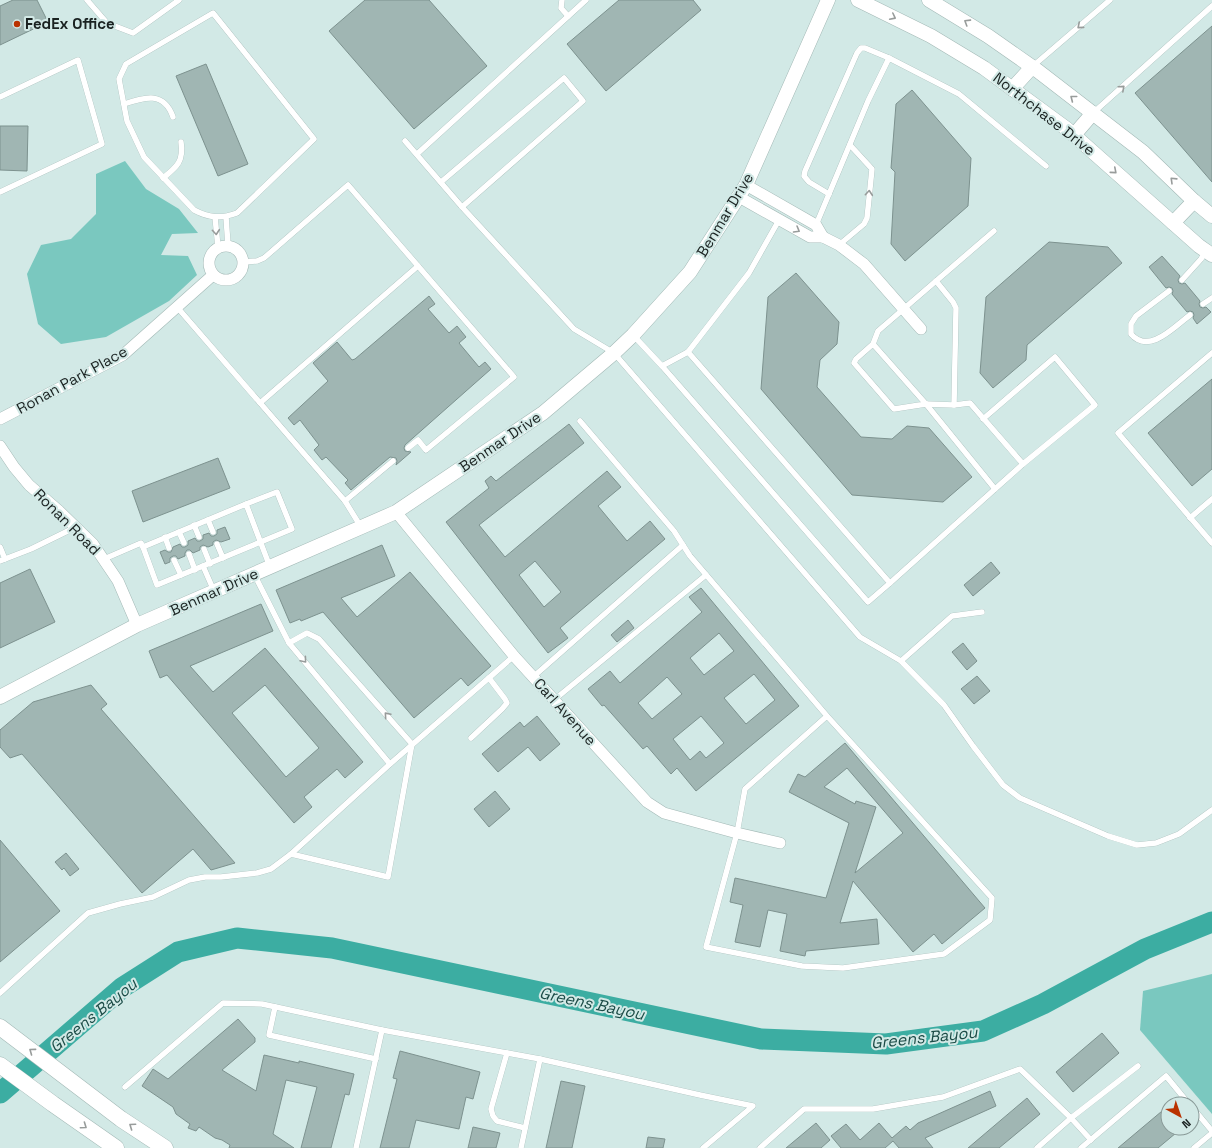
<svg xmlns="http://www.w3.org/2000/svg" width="1212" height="1148" font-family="'Space Grotesk',sans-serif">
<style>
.green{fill:#7ac8bf}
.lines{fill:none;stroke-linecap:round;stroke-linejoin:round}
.river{stroke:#3cada2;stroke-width:21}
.building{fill:#a0b6b3;stroke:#7d928f;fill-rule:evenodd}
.service-casing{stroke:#a3b9b6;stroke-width:6}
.minor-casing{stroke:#a3b9b6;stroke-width:12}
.tertiary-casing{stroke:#a3b9b6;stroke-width:15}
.secondary-casing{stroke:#a3b9b6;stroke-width:17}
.service{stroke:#fff;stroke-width:5.5}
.minor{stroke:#fff;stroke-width:11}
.tertiary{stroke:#fff;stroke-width:14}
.secondary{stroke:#fff;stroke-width:16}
.oneway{stroke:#989c9b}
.poi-dot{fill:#ba3200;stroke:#d2e9e6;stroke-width:1.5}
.labels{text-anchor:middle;stroke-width:4;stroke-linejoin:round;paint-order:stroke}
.poi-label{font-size:15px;font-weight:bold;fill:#1a2221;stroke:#d2e9e6;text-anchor:start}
.street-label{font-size:15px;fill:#1a2221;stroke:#d2e9e6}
.water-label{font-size:16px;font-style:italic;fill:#1b4b46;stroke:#d2e9e6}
</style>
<rect width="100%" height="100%" fill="#d2e9e6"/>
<g class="green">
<path d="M125,161L146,189L179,209L198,233L172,234L161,255L188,256L197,275L169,301L106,337L61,344L38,324L27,274L41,245L71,239L96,214V174Z"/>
<path d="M1212,974V1114L1140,1030L1143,991Z"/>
</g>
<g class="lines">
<path class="river" d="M0,1093L123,987L178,952L237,938L332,948L761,1039L886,1044L983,1031L1043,1004L1145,949L1212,922"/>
</g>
<g class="building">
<path d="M13,0H37L48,22L0,45V6Z"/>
<path d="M365,0H429L487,66L414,129L329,31Z"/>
<path d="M619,0H693L701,10L606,91L567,44Z"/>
<path d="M1212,26V182L1135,93Z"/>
<path d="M206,64L248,164L218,176L176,76Z"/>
<path d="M912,90L971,158L968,206L905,261L891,244L895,172L891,168L896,104Z"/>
<path d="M0,126H28L27,171L0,170Z"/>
<path d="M1049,242L1108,247L1122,263L1027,345L1026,360L993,388L980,373L986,297Z"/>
<path d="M1162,256L1180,276L1178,280L1179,283L1182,284L1185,283L1200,301L1199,304L1200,307L1203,308L1206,307L1211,312L1197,324L1193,318L1194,315L1193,312L1190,311L1187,312L1172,294L1173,291L1172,288L1169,287L1166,288L1149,267Z"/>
<path d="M796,273L839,322L837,344L820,360L817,387L861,437L892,439L907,426L929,428L972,477L943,502L852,495L761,389L768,297Z"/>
<path d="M429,296L435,304L428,309L449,333L457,326L466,337L459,343L479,367L485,362L491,369L405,445L404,448L405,451L411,452L396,465L397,461L396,458L390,457L351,490L345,483L348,480L326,457L322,460L314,450L319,445L300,420L294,425L288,418L328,381L313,363L337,342L352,360L355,359Z"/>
<path d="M1212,379V469L1192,486L1148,433Z"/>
<path d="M569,424L584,443L479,525L505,557L607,471L621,487L598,506L627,541L650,521L665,539L560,628L568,638L548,653L446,522L489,488L485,481L491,476L496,481ZM535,561L561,592L544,607L519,575Z"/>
<path d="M218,458L230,488L143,522L132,491Z"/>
<path d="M225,527L230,539L221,542L216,540L213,542V545L208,547L203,545L200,547V550L193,553L190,550H187L185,553V556L178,559L176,556H173L170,558V562L165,564L160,552L165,550L168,552H171L173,547L180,544L182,547H185L188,545V541L195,538L197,541H200L203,539V535L209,533L211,536H214L217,534V530Z"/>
<path d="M382,545L395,576L341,598L357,617L410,572L491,666L468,686L461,678L414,718L323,612L301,621L300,619L290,623L276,590Z"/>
<path d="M991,562L1000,573L973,596L964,585Z"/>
<path d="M30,569L55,622L0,648V583Z"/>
<path d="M701,588L799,706L696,791L677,768L671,774L647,746L643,749L604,705L602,706L588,689L610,671L620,683L702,612L689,597ZM719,633L734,651L704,675L690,658ZM754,674L775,700L746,724L724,698ZM667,677L682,694L652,719L638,703ZM701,716L724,743L706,758L700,751L690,760L673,739Z"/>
<path d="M261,604L273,631L190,666L213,692L265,648L363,762L345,778L337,769L304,797L312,807L294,823L167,675L160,678L149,651ZM265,685L319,748L286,777L232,713Z"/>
<path d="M628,620L634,628L617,642L611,635Z"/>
<path d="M963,643L977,661L967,670L952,652Z"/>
<path d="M977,676L990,691L974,704L961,689Z"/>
<path d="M91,685L107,704L101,709L235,863L211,870L193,849L142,893L22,754L10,758L0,747V730L33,702Z"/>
<path d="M537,716L560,744L540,761L528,747L498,772L482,754L520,722L524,727Z"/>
<path d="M845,743L985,908L942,944L934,934L913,952L853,881L840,923L877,919L879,944L806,951L805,956L780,951L787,914L768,910L760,947L735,942L743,905L730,902L735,878L826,898L849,823L789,792L798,774L805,777ZM847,768L903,833L855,873L876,807L856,801L855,804L824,787Z"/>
<path d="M495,791L510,809L489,827L474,809Z"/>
<path d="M0,840L60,911L0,962Z"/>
<path d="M66,853L79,869L70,876L64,868L62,870L55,862Z"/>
<path d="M238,1019L255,1038V1042L222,1070L256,1091L264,1055L299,1063V1061L354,1074L349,1095L345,1094L331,1148H301L317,1087L286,1080L273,1134L294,1148H229L230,1145L222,1140L215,1138L199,1127L196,1131L188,1128L190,1124L176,1114L173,1107L142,1086L153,1069L168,1079Z"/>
<path d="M1102,1033L1119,1053L1073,1092L1056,1072Z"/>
<path d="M400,1051L480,1072L473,1099L466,1097L459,1129L416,1120L409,1148H380L397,1079L393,1078Z"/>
<path d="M561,1081L585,1086L572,1148H546Z"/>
<path d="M990,1091L996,1106L925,1138L933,1148H899L893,1141L885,1148H841L831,1136L846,1124L860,1140L879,1123L892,1138L906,1126L910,1130L918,1123Z"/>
<path d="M1027,1098L1040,1114L999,1148H968Z"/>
<path d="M1168,1106V1128H1182L1158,1148H1118Z"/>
<path d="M816,1123L830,1140L821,1148H786Z"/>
<path d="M473,1127L500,1133L496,1148H468Z"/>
<path d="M648,1137L665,1139L663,1148H646Z"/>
</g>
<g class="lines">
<g class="service-casing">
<g id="service">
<path d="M87,0L107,23L133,33L179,0"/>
<path d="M562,0L561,8L568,16"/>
<path d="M213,13L314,139L237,213C221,219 209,218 194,210L144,157L127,121L119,79L126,64Z"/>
<path d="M1033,66L1110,0"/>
<path d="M0,97L78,60L102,144L0,192"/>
<path d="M124,104C145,97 164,91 173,117"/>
<path d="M1093,113L1212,6"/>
<path d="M405,141L462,207L574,329L614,353L860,637L901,661L944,705L973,746L1003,785L1020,798L1108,836L1137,845L1156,843L1179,834L1212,810"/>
<path d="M417,154L586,0"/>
<path d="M163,178C177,167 184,161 181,142"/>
<path d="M441,182L564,78L583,101L462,207"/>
<path d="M829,194L809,182L804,176L805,171L857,53L861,48H865L889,58"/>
<path d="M215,217L218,247"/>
<path d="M226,217L228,245"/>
<path d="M816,225L868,101L889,58L959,94L1046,166"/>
<path d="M839,245L864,224L867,218L872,169L850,145"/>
<path d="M243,262L257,261L264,258L348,185L514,377L426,450L418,440L408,448"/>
<path d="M1182,280L1201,259L1206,251"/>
<path d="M936,281L953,302L956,308L954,405"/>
<path d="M1169,291L1136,316L1131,324V334C1149,355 1174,327 1190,315"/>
<path d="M1203,304L1212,298"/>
<path d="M177,307L345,501L361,527"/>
<path d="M633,335L662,366L868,602L890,583L688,352L749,273L779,220"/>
<path d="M873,344L926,404L894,409L854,363L856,359L873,344L878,331L994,231"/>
<path d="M1212,353L1118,433L1212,543"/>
<path d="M662,366L688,352"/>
<path d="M260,403L418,266"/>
<path d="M926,404L954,405L970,403L1023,464L1095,405L1055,357L983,419"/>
<path d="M580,421L674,531L690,556L827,716L992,898L990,920L944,954L843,968L802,966L706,947L737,833L745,789L827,716"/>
<path d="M995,489L1023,464"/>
<path d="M345,501L393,461"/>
<path d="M1190,518L1212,499"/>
<path d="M208,520L213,532"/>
<path d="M194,525L199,537"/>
<path d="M179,532L184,543"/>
<path d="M165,537L169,548"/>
<path d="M217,544L223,558"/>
<path d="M0,547L5,559"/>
<path d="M143,547L157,585L292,529L277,492L246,504"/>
<path d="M204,549L210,564"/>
<path d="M189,554L195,570"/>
<path d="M104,559L141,543L143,547L246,504L270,567"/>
<path d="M174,560L181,575"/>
<path d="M0,561L31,549L76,527"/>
<path d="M203,566L214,591"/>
<path d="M254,574L289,643"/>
<path d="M890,583L995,489L926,404"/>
<path d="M901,661L952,616L982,612"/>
<path d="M533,677L683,545"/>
<path d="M554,700L706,575"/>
<path d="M471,738L502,709L507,703L505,699L489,678"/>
<path d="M291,854L390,764L514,656"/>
<path d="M0,993L88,913L120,904L153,897L189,880L205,877H221L257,873L271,869L291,854L388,877L412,744L319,639L307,633L289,643L390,764"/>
<path d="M275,1007L269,1035L376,1059"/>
<path d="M507,1053L491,1109L493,1116L497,1121L525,1128"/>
<path d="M125,1087L223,1003L262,1004L382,1030L540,1059L700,1095L753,1106L703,1148"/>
<path d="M1192,1107L1212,1131"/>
<path d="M356,1148L382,1030"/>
<path d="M521,1148L540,1059"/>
<path d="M760,1148L804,1109H873L943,1097L1020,1069L1071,1118L1091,1140"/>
<path d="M1037,1148L1071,1118L1138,1066"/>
<path d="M1081,1148L1166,1076L1189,1104"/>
<path d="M1194,1148L1212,1133"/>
</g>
</g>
<g class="minor-casing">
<g id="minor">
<path d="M739,197L810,237H823L816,225L746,185"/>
<path d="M823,237L839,245L864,264L921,329"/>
<circle cx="226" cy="263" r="17"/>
<path d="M0,419L123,355L213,275"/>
<path d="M0,446L14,467L29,485L59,511L93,544L118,581L137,625"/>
<path d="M396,512L514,656L647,802L664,813L737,833L780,843"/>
</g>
</g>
<g class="tertiary-casing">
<g id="tertiary">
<path d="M858,0L931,36L984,68L1067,129L1199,246L1212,255"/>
<path d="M929,0L988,36L1038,71L1143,152L1194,201L1212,216"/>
<path d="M1012,89L1032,67"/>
<path d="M1074,135L1093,113"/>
<path d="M1173,223L1194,201"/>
<path d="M0,697L137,625L396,512L543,413L614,353L633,335L690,272L746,185L828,0"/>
</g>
</g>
<g class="secondary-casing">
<g id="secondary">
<path d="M0,1027L121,1119L165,1148"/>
<path d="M0,1065L53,1104L116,1148"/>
</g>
</g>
<use href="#service" class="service"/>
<use href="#minor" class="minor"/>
<use href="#tertiary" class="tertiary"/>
<use href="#secondary" class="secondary"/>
</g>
<defs><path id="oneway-chevron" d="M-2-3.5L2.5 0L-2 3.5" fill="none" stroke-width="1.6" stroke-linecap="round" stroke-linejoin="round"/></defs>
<g class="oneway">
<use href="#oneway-chevron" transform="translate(893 17) rotate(27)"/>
<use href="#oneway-chevron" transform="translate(967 22) rotate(-148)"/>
<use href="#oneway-chevron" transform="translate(1080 26) rotate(140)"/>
<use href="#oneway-chevron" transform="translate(1122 88) rotate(-42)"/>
<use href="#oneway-chevron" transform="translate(1073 98) rotate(-142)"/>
<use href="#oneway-chevron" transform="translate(1114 171) rotate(41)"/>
<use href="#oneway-chevron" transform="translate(1173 180) rotate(-136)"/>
<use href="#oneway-chevron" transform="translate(869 193) rotate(-85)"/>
<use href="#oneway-chevron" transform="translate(797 230) rotate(30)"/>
<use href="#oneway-chevron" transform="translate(216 232) rotate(85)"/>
<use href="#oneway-chevron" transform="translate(304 660) rotate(50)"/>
<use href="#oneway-chevron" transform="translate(387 715) rotate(-131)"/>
<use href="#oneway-chevron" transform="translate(32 1051) rotate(-144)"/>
<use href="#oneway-chevron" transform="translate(84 1126) rotate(35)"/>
<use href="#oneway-chevron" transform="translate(132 1126) rotate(-145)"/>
</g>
<circle class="poi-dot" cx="17" cy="24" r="4"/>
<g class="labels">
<g class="poi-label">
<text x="25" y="29">FedEx Office</text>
</g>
<g class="street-label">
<text transform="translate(1044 114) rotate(38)" y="5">Northchase Drive</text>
<text transform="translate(725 215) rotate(-59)" y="5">Benmar Drive</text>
<text transform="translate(72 380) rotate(-29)" y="5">Ronan Park Place</text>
<text transform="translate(500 442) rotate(-34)" y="5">Benmar Drive</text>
<text transform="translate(67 522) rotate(45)" y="5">Ronan Road</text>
<text transform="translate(214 592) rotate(-24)" y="5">Benmar Drive</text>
<text transform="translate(565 712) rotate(48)" y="5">Carl Avenue</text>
</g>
<g class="water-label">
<text transform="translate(592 1003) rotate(12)" y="6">Greens Bayou</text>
<text transform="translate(93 1015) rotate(-39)" y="6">Greens Bayou</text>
<text transform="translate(924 1037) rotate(-6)" y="6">Greens Bayou</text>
</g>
</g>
<g transform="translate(1180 1116) rotate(140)"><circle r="19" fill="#d2e9e6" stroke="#889997"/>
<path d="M0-3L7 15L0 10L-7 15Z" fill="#ba3200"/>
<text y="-6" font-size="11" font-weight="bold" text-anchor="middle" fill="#1a2221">N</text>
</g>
</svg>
